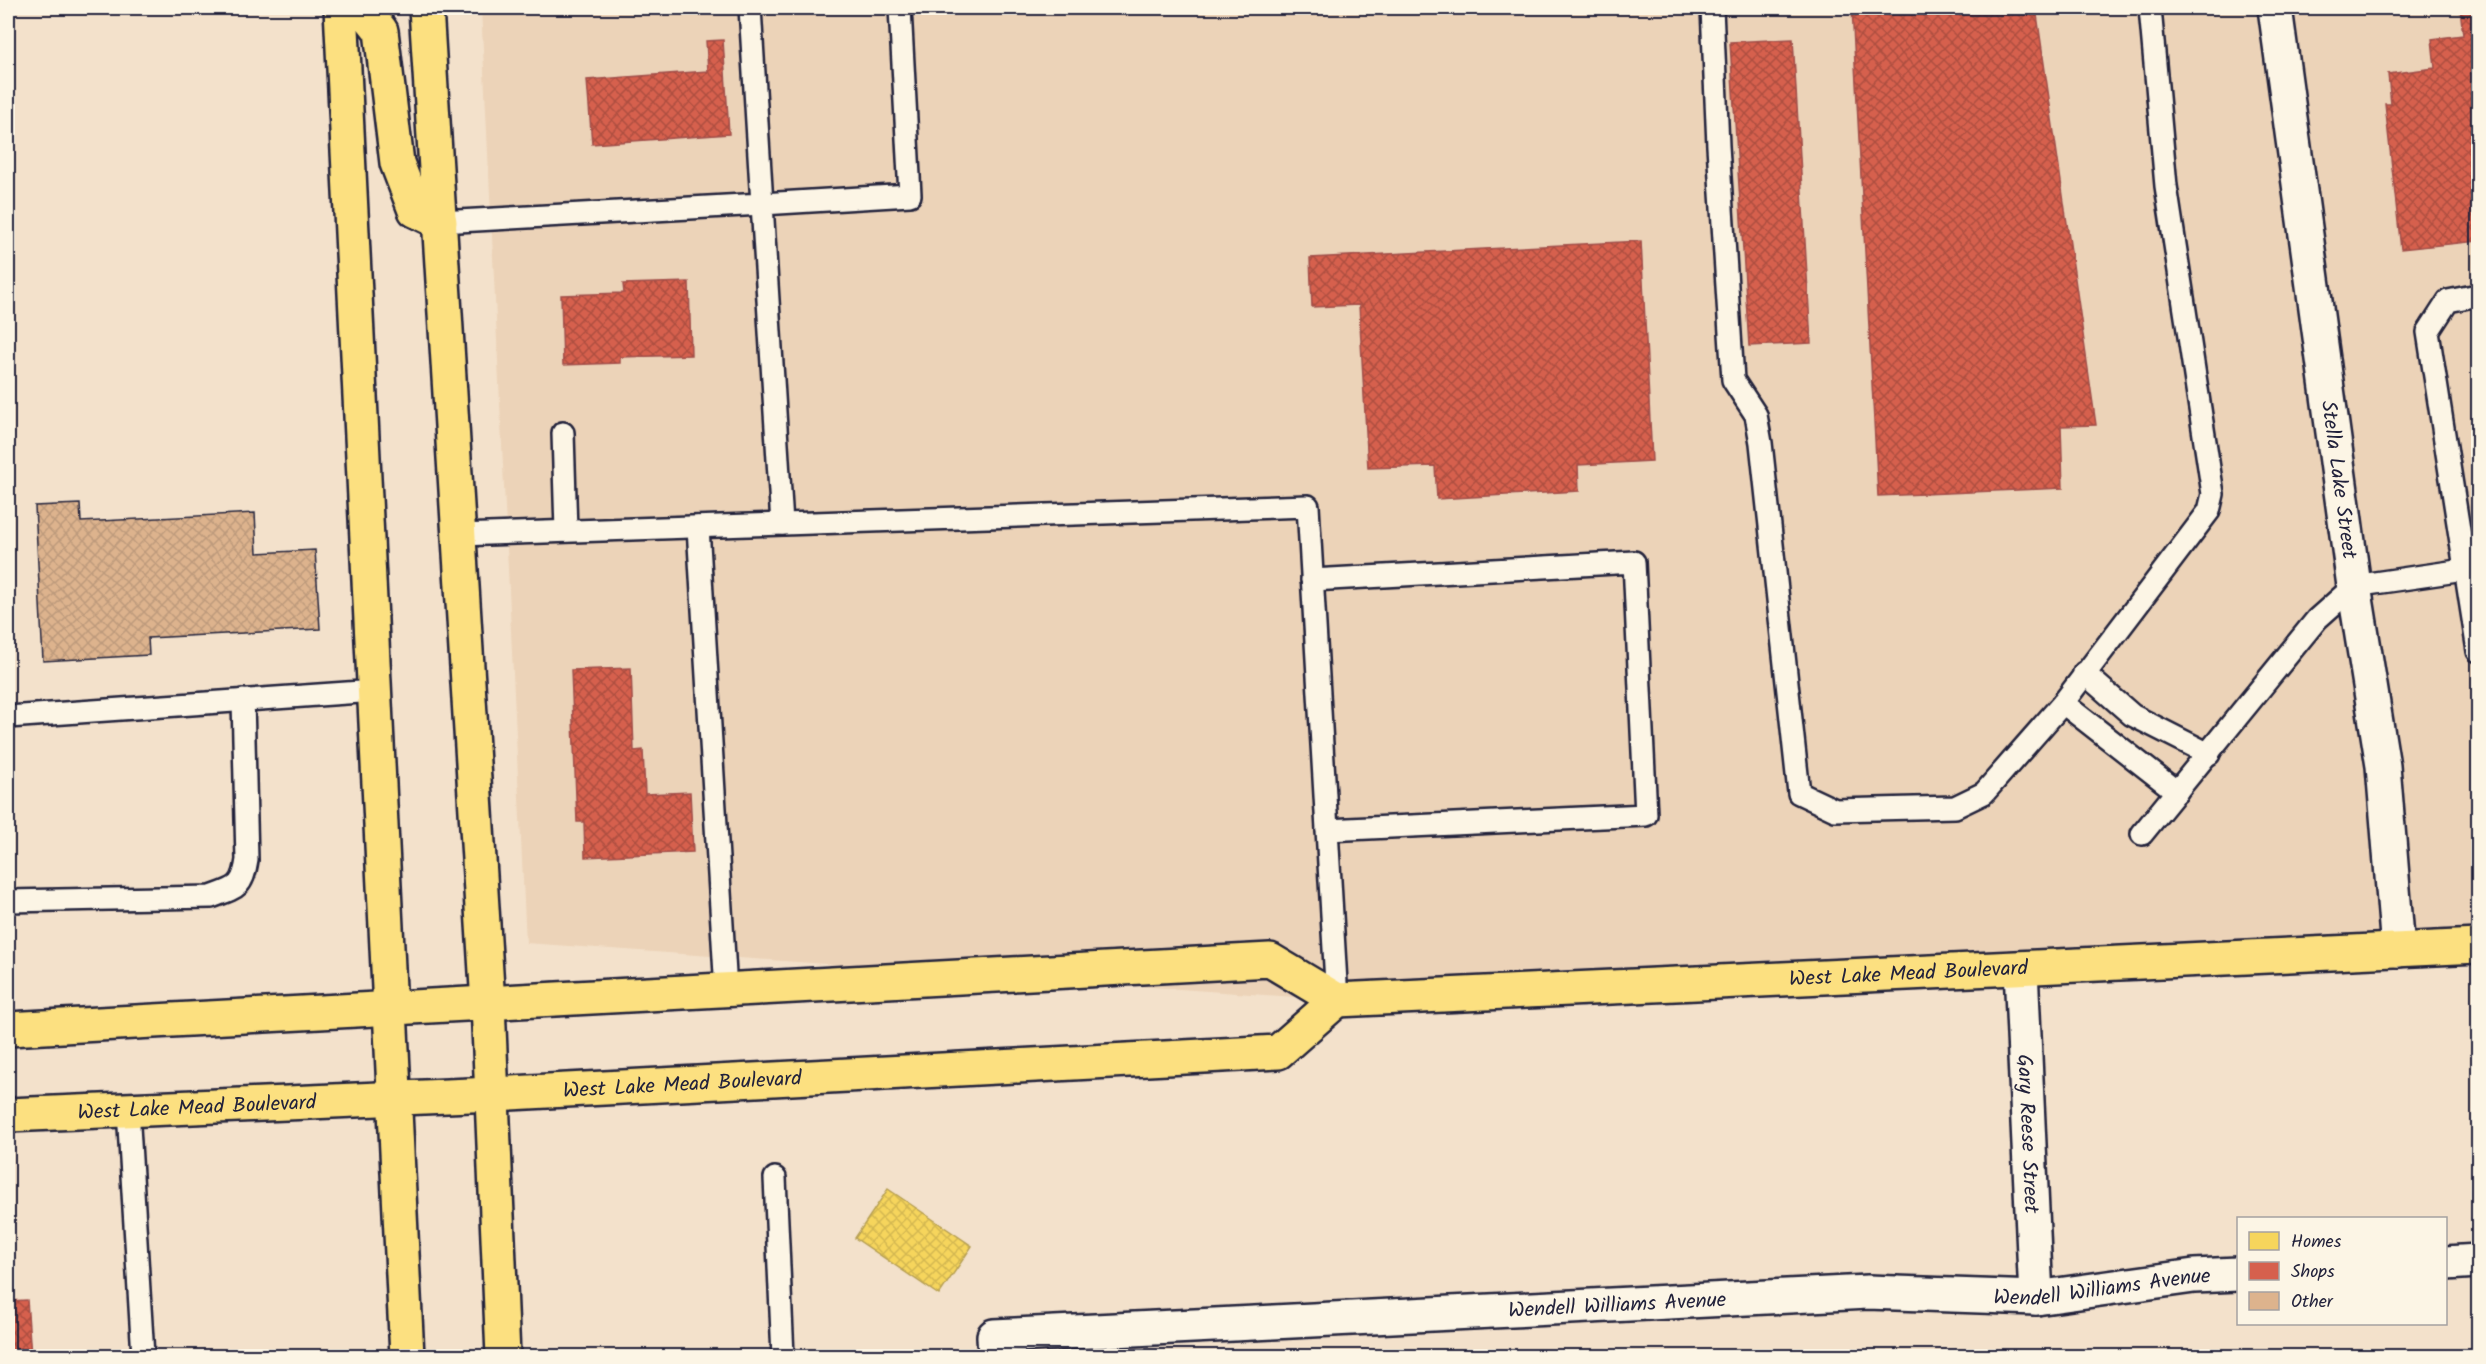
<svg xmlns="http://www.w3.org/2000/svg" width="2486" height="1364" font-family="Kalam,sans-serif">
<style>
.built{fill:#ecd3b8}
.homes{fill:url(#homes-cross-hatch);stroke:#b69f52;stroke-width:1.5}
.shops{fill:url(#shops-cross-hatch);stroke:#a04d48;stroke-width:1.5}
.building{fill:url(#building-cross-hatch);stroke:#22223b;stroke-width:1.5}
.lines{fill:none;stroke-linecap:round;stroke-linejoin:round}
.lane-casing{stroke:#22223b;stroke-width:26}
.street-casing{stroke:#22223b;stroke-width:38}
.primary-casing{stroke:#22223b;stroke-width:38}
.lane{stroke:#fcf5e5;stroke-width:21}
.street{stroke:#fcf5e5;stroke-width:33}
.primary{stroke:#fce080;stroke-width:33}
.labels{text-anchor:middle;stroke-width:6;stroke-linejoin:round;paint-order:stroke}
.street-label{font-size:21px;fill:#22223b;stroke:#fcf5e5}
</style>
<defs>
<pattern id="homes-cross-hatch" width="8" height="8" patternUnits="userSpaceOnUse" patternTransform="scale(1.5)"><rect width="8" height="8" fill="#f6d55c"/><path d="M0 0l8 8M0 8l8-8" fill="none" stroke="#d3b751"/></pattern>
<pattern id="shops-cross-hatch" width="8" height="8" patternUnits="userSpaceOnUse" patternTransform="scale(1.5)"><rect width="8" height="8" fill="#d6604d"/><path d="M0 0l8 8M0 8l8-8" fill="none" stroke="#ad4f41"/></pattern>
<pattern id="building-cross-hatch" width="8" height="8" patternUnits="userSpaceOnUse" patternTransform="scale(1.5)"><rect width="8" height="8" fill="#ddb38d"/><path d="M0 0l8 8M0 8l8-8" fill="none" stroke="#bd9a7b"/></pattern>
</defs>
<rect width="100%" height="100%" fill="#f3e1cb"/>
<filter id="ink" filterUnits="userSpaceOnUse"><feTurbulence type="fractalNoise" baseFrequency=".0167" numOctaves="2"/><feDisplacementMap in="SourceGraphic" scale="12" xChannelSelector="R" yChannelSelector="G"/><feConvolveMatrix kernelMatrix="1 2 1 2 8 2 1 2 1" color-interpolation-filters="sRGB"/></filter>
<g filter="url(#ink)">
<path class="built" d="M481,8H2478V946L1337,1000L526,943Z"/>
<path class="homes" d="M888,1189L972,1246L939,1295L855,1238Z"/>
<g class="shops">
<path d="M1852,8H2036L2096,425L2061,426L2063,488L1878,496Z"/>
<path d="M2460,8H2478V241L2401,249L2385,104H2391L2388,74L2435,68L2432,39L2463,35Z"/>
<path d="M1793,39L1811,343L1749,346L1730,42Z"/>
<path d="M723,40L729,134L592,144L587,80L708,71L706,41Z"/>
<path d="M1641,241L1652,461L1578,465L1579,491L1437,499L1435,466L1368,468L1359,305L1312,307L1310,258Z"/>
<path d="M689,282L691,355L620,357V363L563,365L561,295L624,293L623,284Z"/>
<path d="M631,668L634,751L643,750L645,794L690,792L693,852L585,857L584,822H577L571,670Z"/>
<path d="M27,1300L31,1356H8V1301Z"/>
</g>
<path class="building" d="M80,504L81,522L255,513L257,553L315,550L320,629L148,638L149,655L43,661L35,506Z"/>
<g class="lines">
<g class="lane-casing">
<g id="lane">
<path d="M1712,8L1718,146L1733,380L1756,415L1761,443L1799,793L1835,810L1955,807L1984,793L2063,703L2209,511L2213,494L2166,186L2150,8"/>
<path d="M440,222L762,204L750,8"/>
<path d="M2478,295L2448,301L2428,332L2478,651"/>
<path d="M563,433L566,531"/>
<path d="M782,524L762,204L910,195L900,8"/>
<path d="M698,527L726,991"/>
<path d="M459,535L1308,506L1337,1000"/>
<path d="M1312,580L1634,562L1646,815L1327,830"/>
<path d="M2084,673L2132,715L2209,754"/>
<path d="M2063,703L2177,792"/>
<path d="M8,717L375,691"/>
<path d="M2142,834L2317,619L2354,586L2464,570"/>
<path d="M8,901L211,897C236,888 243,888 247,860L243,700"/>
<path d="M128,1110L143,1356"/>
<path d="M775,1178L783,1356"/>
</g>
</g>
<g class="street-casing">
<g id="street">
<path id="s1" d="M2275,8L2354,586L2383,766L2398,950"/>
<path id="s2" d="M2021,969L2036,1298"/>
<path d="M2446,1263L2478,1261"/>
<path id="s3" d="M995,1356L994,1336L1868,1292L2036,1298L2194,1276L2238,1274"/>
</g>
</g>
<g class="primary-casing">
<g id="primary">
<path d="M341,8L407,1356"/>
<path d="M363,8L381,31L397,163L415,210L440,222"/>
<path d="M426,8L488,1004L503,1356"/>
<path id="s4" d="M8,1029L1270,960L1337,1000L2478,946"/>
<path id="s5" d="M8,1115L493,1094L1278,1052L1337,1000"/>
</g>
</g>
<use href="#lane" class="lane"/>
<use href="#street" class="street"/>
<use href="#primary" class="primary"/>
</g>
</g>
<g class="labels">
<g class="street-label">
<text dy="7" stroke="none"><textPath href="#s1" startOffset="476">Stella Lake Street</textPath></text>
<text dy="7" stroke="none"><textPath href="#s4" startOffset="1914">West Lake Mead Boulevard</textPath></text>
<text dy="7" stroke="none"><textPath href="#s5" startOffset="675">West Lake Mead Boulevard</textPath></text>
<text dy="7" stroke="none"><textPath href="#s5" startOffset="189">West Lake Mead Boulevard</textPath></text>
<text dy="7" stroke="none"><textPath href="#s2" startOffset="165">Gary Reese Street</textPath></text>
<text dy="7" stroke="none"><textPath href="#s3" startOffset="1130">Wendell Williams Avenue</textPath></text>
<text dy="7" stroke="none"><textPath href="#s3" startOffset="644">Wendell Williams Avenue</textPath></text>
</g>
</g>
<rect width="2486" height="1364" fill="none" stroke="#fcf5e5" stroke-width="30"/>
<rect x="15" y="15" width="2456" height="1334" fill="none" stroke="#22223b" stroke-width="2" filter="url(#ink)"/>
<rect x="2237" y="1217" width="210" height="108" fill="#fcf5e5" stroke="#a5a1a1" stroke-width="1.5"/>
<rect x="2249" y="1232" width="30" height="18" fill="#f6d55c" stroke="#a5a1a1" stroke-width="1.5"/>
<text x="2291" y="1247" font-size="18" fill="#22223b">Homes</text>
<rect x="2249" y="1262" width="30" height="18" fill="#d6604d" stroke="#a5a1a1" stroke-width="1.5"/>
<text x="2291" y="1277" font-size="18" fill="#22223b">Shops</text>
<rect x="2249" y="1292" width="30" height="18" fill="#ddb38d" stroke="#a5a1a1" stroke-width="1.5"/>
<text x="2291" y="1307" font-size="18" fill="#22223b">Other</text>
</svg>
